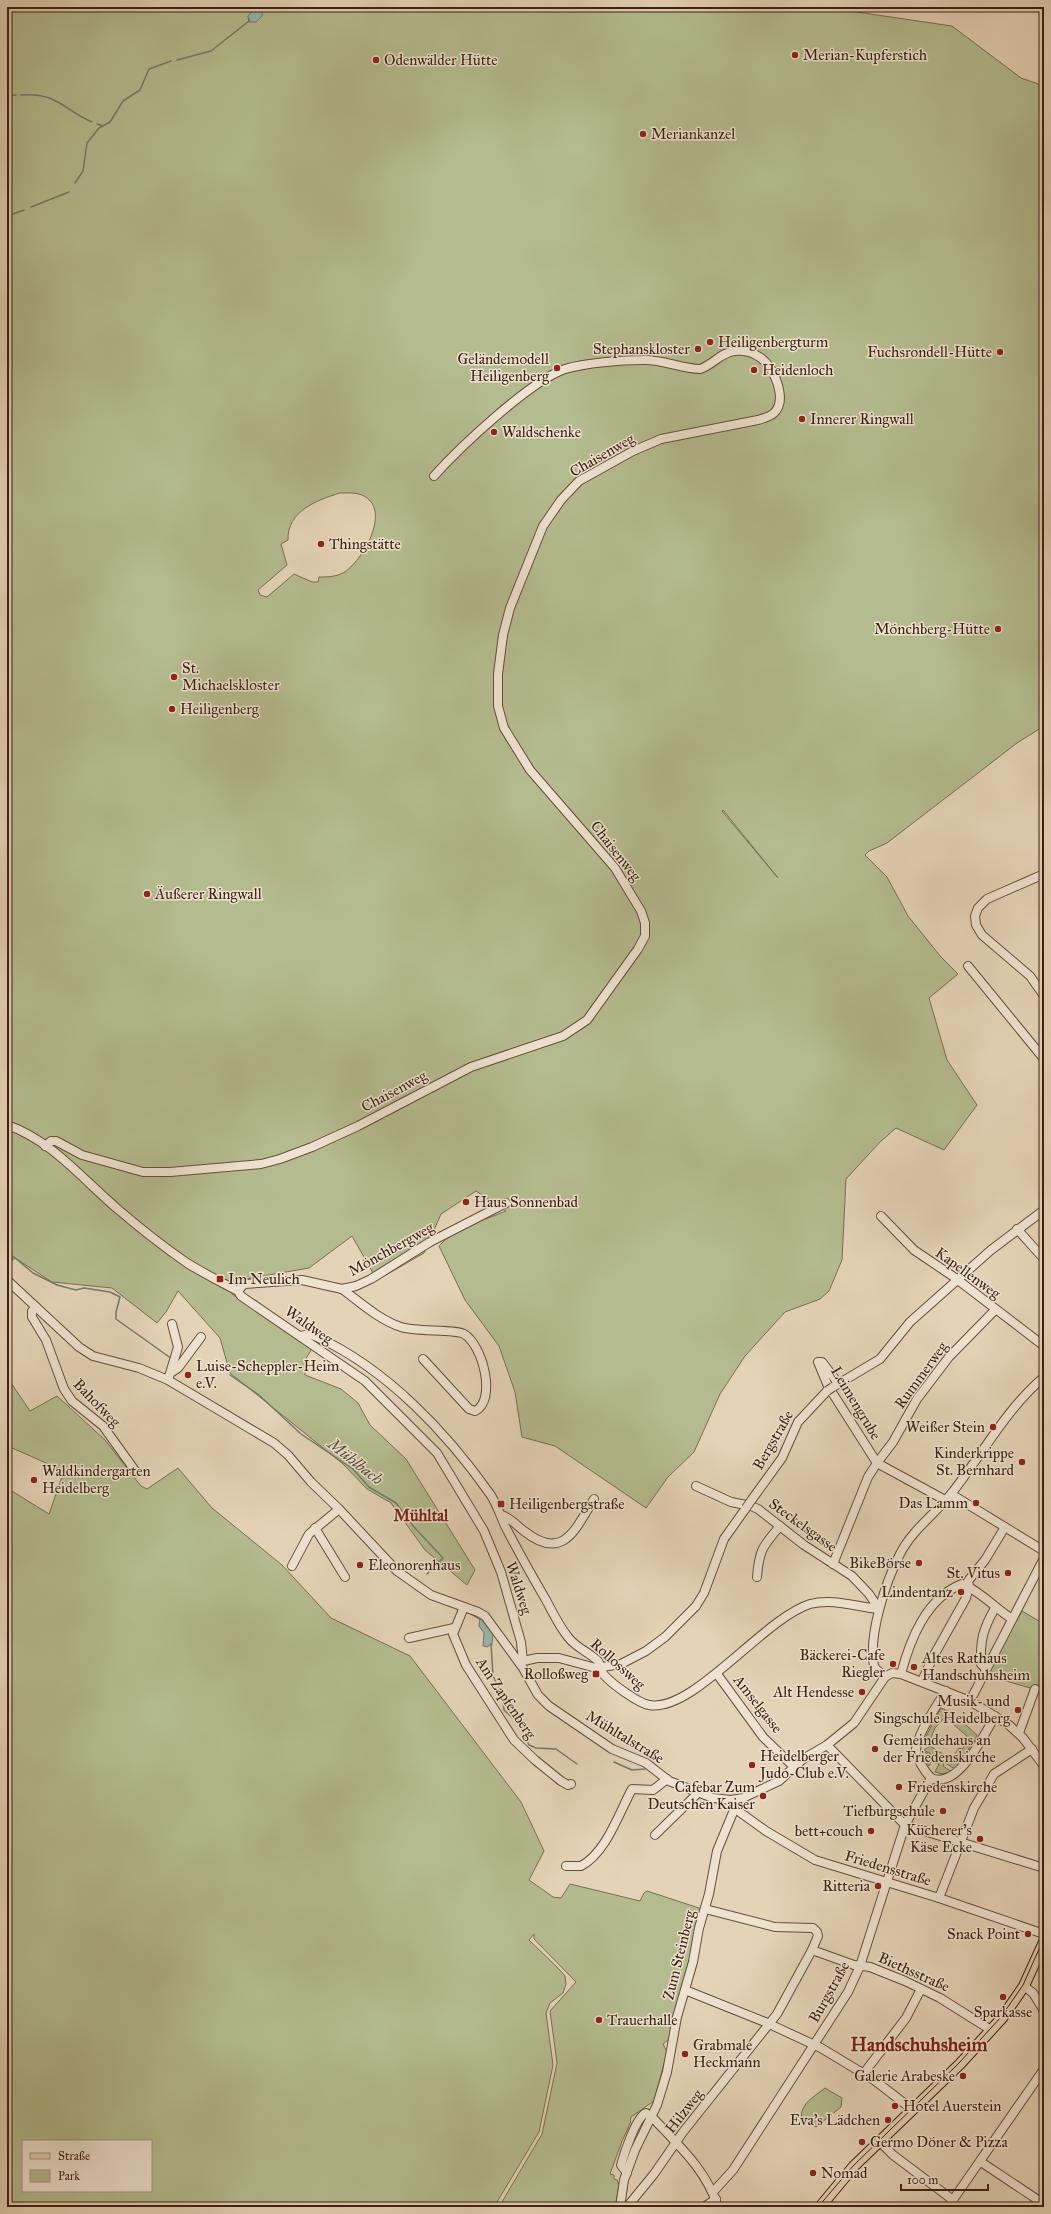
<svg xmlns="http://www.w3.org/2000/svg" width="1051" height="2214" font-family="'IM FELL Great Primer',serif">
<style>
.green{fill:#b4bc8f;stroke:#786e50;fill-rule:evenodd}
.water{fill:#96b8af;stroke:#727b70}
.lines{fill:none;stroke-linecap:round;stroke-linejoin:round}
.stream{stroke:#727b70;stroke-width:1.5}
.minor-casing{stroke:#674d3b;stroke-width:10}
.major-casing{stroke:#3d2012;stroke-width:12}
.minor{stroke:#eee2d0;stroke-width:8}
.major{stroke:#e5d3b7;stroke-width:10}
.tram{stroke:#3d2012;stroke-width:1}
.minor-bridge-casing{stroke:#674d3b;stroke-width:10;stroke-linecap:butt}
.minor-bridge{stroke:#eee2d0;stroke-width:8}
.poi-dot{fill:#8f2418;stroke:#eee2d0;stroke-width:1.5}
.labels{text-anchor:middle;stroke-width:3;stroke-linejoin:round;paint-order:stroke}
.poi-label{font-size:15px;fill:#3d2012;stroke:#eee2d0;text-anchor:start}
.street-label{font-size:15px;fill:#3d2012;stroke:#eee2d0}
.water-label{font-size:16px;font-style:italic;fill:#534639;stroke:#eee2d0}
.neighbourhood-label{font-size:16px;font-weight:bold;fill:#7a1f14;stroke:#eee2d0}
.district-label{font-size:19px;font-weight:bold;fill:#7a1f14;stroke:#eee2d0}
</style>
<rect width="100%" height="100%" fill="#e5d3b7"/>
<filter id="stains"><feTurbulence type="fractalNoise" baseFrequency=".005" numOctaves="4"/><feColorMatrix values="0 0 0 0 .2 0 0 0 0 .09 0 0 0 0 .02 0 0 0 .5 -.17"/></filter>
<radialGradient id="worn" r=".72"><stop offset=".6" stop-color="#630" stop-opacity="0"/><stop offset="1" stop-color="#630" stop-opacity=".3"/></radialGradient>
<g class="green">
<path d="M7,7H257L248,16L249,22L256,21L262,16L259,7H848L850,11L952,26L1021,78L1044,86V726L1017,743L887,843L869,851L865,855L887,877L908,916L941,957L958,974L929,998L947,1060L977,1105L944,1150L896,1128L880,1142L846,1179L842,1260L829,1291L820,1299L785,1312L745,1356L720,1394L694,1452L668,1477L646,1508L555,1446L522,1437L515,1392L499,1346L465,1300L439,1246C454,1228 485,1220 506,1211L476,1191L441,1214L424,1253L377,1280L352,1236L309,1268L234,1281L231,1286L232,1294L313,1347L305,1360V1375L341,1389L358,1403L370,1425L406,1459L475,1570L467,1585L425,1550L391,1503L367,1489L343,1464L230,1373L220,1338L178,1291L166,1312L157,1323L112,1288L52,1282L15,1258L7,1265ZM340,493C348,493 356,492 364,496C392,511 362,562 343,573C335,577 327,577 319,577L318,582H312L294,574L267,597L260,595L258,590L287,565L281,544L288,540C287,511 317,500 340,493ZM723,810L778,878L722,811Z"/>
<path d="M7,1377L30,1411L57,1396L105,1440L141,1486L147,1489L178,1468L212,1508L282,1565L331,1618L410,1656L521,1802L544,1851L529,1880L553,1897L561,1898L570,1884L640,1901L644,1893L647,1891L702,1909L669,2039L663,2044L667,2052L654,2101L631,2117L630,2121L631,2122L622,2141L610,2174L614,2175V2179L617,2180L619,2185L616,2203H612L609,2207H499L542,2134L557,2063L550,2011L576,1982L534,1939V1934L529,1940L559,1969L565,1976L566,1984L563,1993L550,2003L546,2013L553,2065L539,2132L494,2207H7V1488L49,1514L64,1471L10,1447L7,1450ZM23,2141H151V2191H23Z"/>
<path d="M1022,1611L1044,1624V1692L985,1675Z"/>
<path d="M941,1708L955,1714L951,1720L945,1717L935,1728L930,1740L925,1738Z"/>
<path d="M958,1718L977,1735L975,1740L955,1769L924,1750L930,1746L949,1758L950,1763L954,1762L953,1757L959,1748L962,1749L964,1747L961,1744L967,1736L953,1724Z"/>
<path d="M920,1749L944,1764L943,1766L952,1772L942,1774L935,1772L939,1764L931,1762L929,1766L921,1755Z"/>
<path d="M825,2088L842,2098L841,2107L816,2127L801,2117C802,2102 814,2097 825,2088Z"/>
</g>
<g class="water">
<path d="M256,7L262,9V16L256,22H250L248,16Z"/>
<path d="M480,1617L493,1634L492,1645H489L488,1647L483,1646L484,1633L479,1626Z"/>
</g>
<g class="lines">
<g class="stream">
<path d="M177,60L211,51L249,21"/>
<path d="M21,95C57,92 64,110 92,122"/>
<path d="M7,96L16,95"/>
<path d="M97,124L103,126"/>
<path d="M75,183L83,171L87,143L99,128L110,122L123,101L140,90L149,69L171,61"/>
<path d="M31,207L69,192"/>
<path d="M7,216L24,210"/>
<path d="M7,1254L14,1257L33,1273L57,1285L76,1290L84,1288L110,1292L120,1297L116,1312V1319L172,1359"/>
<path d="M230,1375L259,1395L301,1434L353,1469L369,1487L396,1503L414,1527L443,1558L427,1574"/>
<path d="M471,1614L480,1619"/>
<path d="M491,1644L493,1676L502,1693L504,1710L518,1723L529,1745L536,1748L556,1749L577,1764"/>
<path d="M614,1762L632,1770L645,1769"/>
</g>
<g class="minor-casing">
<g id="minor">
<path d="M1044,874L987,899L978,908L975,916L976,925L982,935L1030,976L1044,996"/>
<path d="M968,966L1044,1059"/>
<path d="M7,1125C52,1140 85,1182 120,1211C141,1229 164,1247 187,1263C203,1273 221,1282 238,1291L241,1296L365,1381L437,1453L484,1531L501,1572L521,1642L523,1661"/>
<path d="M45,1146L51,1141H56L82,1155L143,1172H170L261,1164L280,1159L312,1147L358,1126L471,1067L563,1036L587,1020L638,949L645,936V923L641,911L615,868L530,770L504,728L498,706V674L503,635L510,608L543,526L561,500L579,481L633,451L661,439L758,420C764,418 770,417 774,413C788,399 774,368 761,358C754,353 744,350 735,351C721,352 713,365 700,369C681,369 662,359 643,360C622,360 585,363 565,369C530,381 459,448 434,476"/>
<path d="M881,1216L914,1250L954,1277L1044,1346"/>
<path d="M1017,1229L1044,1259"/>
<path d="M7,1280L79,1347L93,1356L139,1368L168,1380L274,1443L288,1455L311,1482L339,1509L397,1571L431,1595L478,1612L485,1616L523,1668L538,1695L549,1706L612,1749L646,1763L669,1781L713,1798L731,1800L743,1798L779,1781L803,1759L827,1745L854,1723L885,1677L892,1673L901,1674L970,1701L1009,1725L1023,1738L1044,1766"/>
<path d="M342,1289C360,1302 379,1320 401,1327C415,1332 456,1329 464,1334C483,1345 497,1401 475,1411L469,1409L423,1359"/>
<path d="M238,1291L244,1284L302,1280L342,1289L356,1286L371,1279L430,1242L506,1203"/>
<path d="M36,1307L32,1311V1317L46,1340L64,1389L72,1401L103,1426L136,1472"/>
<path d="M301,1336L309,1334L317,1337C387,1369 447,1433 490,1494C497,1504 500,1515 505,1526C518,1551 532,1576 546,1600C553,1613 559,1626 568,1637C576,1648 589,1652 598,1661C601,1665 601,1671 604,1675C612,1684 638,1703 649,1705C693,1713 763,1619 810,1604C833,1598 857,1607 879,1609"/>
<path d="M172,1372L178,1368L201,1337"/>
<path d="M168,1380L178,1347L172,1324"/>
<path d="M838,1383L822,1362H818L828,1386L877,1463L945,1500"/>
<path d="M833,1387L880,1359L910,1322L991,1250L1044,1210"/>
<path d="M696,1486L731,1502L751,1506L758,1509L804,1545L852,1576L869,1594L879,1609"/>
<path d="M951,1494L1044,1551"/>
<path d="M753,1498L782,1458L798,1422L827,1391"/>
<path d="M501,1515C510,1517 517,1526 524,1531C563,1562 575,1530 594,1499"/>
<path d="M315,1528L345,1577"/>
<path d="M833,1564L868,1477L877,1463L893,1442L917,1399L949,1357L995,1310"/>
<path d="M292,1566L309,1534L339,1509"/>
<path d="M757,1577C759,1550 763,1546 780,1526"/>
<path d="M464,1607L453,1634L466,1665L514,1740L535,1760L561,1781L568,1785L571,1784"/>
<path d="M409,1638L454,1628"/>
<path d="M519,1662L537,1658H559L596,1668L621,1664L646,1651L665,1637L696,1606L704,1593L724,1539L746,1508"/>
<path d="M986,1669L981,1664C980,1640 983,1629 995,1608"/>
<path d="M717,1674L763,1737L794,1767"/>
<path d="M901,1674C910,1640 926,1598 962,1584C979,1590 996,1609 1012,1619"/>
<path d="M885,1677L876,1669L874,1666C868,1635 886,1581 900,1554C912,1530 935,1514 951,1494C982,1455 1006,1409 1044,1377"/>
<path d="M922,1681L933,1657L966,1598L969,1587L968,1581L985,1560L1005,1527"/>
<path d="M946,1691C938,1703 916,1736 916,1750C916,1758 925,1772 931,1778C958,1790 984,1735 995,1716"/>
<path d="M970,1701L1044,1558"/>
<path d="M1019,1733L1035,1689"/>
<path d="M827,1745L905,1825L1044,1868"/>
<path d="M734,1808L766,1831L815,1860L939,1898L1044,1934"/>
<path d="M655,1835L698,1793"/>
<path d="M566,1866H581C606,1853 619,1813 632,1789L653,1790L667,1779"/>
<path d="M939,1898L974,1808L990,1781L994,1774L1032,1749"/>
<path d="M812,1950L854,1965L870,1967L905,1981L940,1998L991,2030"/>
<path d="M1024,1986L1033,1993L1044,2011"/>
<path d="M685,1990L765,2022L821,2048L874,2080L913,2110"/>
<path d="M864,2073L906,2018L921,1989"/>
<path d="M884,2146L893,2155L953,2200"/>
<path d="M981,2162L1044,2204"/>
<path d="M627,2173L621,2165C624,2154 636,2117 646,2113L652,2117C678,2145 706,2169 718,2207"/>
<path d="M713,2192L733,2170L848,1992L860,1966L905,1825L931,1778"/>
<path d="M620,2207L624,2180L635,2150L657,2105L667,2072L677,2017L693,1962L699,1928L709,1894L717,1851L734,1810L731,1800"/>
<path d="M627,2207L654,2174L683,2132L777,2014L812,1950L818,1936L817,1932L813,1928L775,1927L705,1909"/>
<path d="M704,2207L716,2199"/>
<path d="M948,2207L1044,2069"/>
</g>
</g>
<g class="major-casing">
<path id="major" d="M820,2207L854,2166L960,2064L1002,2018L1024,1986L1044,1942"/>
</g>
<use href="#minor" class="minor"/>
<use href="#major" class="major"/>
<path class="tram" d="M818,2207L853,2166L959,2063L1001,2017L1023,1985L1044,1938"/>
<g class="minor-bridge-casing">
<g id="minor-bridge">
<path d="M827,1391L833,1387"/>
<path d="M746,1508L753,1498"/>
</g>
</g>
<use href="#minor-bridge" class="minor-bridge"/>
</g>
<g class="poi-dot">
<circle cx="795" cy="55" r="4"/>
<circle cx="376" cy="60" r="4"/>
<circle cx="643" cy="134" r="4"/>
<circle cx="710" cy="342" r="4"/>
<circle cx="698" cy="349" r="4"/>
<circle cx="1000" cy="352" r="4"/>
<circle cx="557" cy="368" r="4"/>
<circle cx="754" cy="370" r="4"/>
<circle cx="802" cy="419" r="4"/>
<circle cx="494" cy="432" r="4"/>
<circle cx="321" cy="544" r="4"/>
<circle cx="998" cy="629" r="4"/>
<circle cx="174" cy="677" r="4"/>
<circle cx="172" cy="709" r="4"/>
<circle cx="147" cy="894" r="4"/>
<circle cx="466" cy="1202" r="4"/>
<rect x="216" y="1275" width="8" height="8" rx="2"/>
<circle cx="188" cy="1375" r="4"/>
<circle cx="993" cy="1427" r="4"/>
<circle cx="1022" cy="1462" r="4"/>
<circle cx="34" cy="1480" r="4"/>
<circle cx="976" cy="1503" r="4"/>
<rect x="497" y="1500" width="8" height="8" rx="2"/>
<circle cx="919" cy="1563" r="4"/>
<circle cx="360" cy="1565" r="4"/>
<circle cx="1008" cy="1573" r="4"/>
<circle cx="961" cy="1592" r="4"/>
<circle cx="893" cy="1664" r="4"/>
<circle cx="914" cy="1667" r="4"/>
<rect x="592" y="1670" width="8" height="8" rx="2"/>
<circle cx="862" cy="1692" r="4"/>
<circle cx="1018" cy="1710" r="4"/>
<circle cx="875" cy="1749" r="4"/>
<circle cx="752" cy="1765" r="4"/>
<circle cx="899" cy="1787" r="4"/>
<circle cx="763" cy="1796" r="4"/>
<circle cx="943" cy="1811" r="4"/>
<circle cx="871" cy="1831" r="4"/>
<circle cx="980" cy="1839" r="4"/>
<circle cx="878" cy="1886" r="4"/>
<circle cx="1028" cy="1934" r="4"/>
<circle cx="1003" cy="1997" r="4"/>
<circle cx="599" cy="2020" r="4"/>
<circle cx="685" cy="2054" r="4"/>
<circle cx="963" cy="2076" r="4"/>
<circle cx="895" cy="2106" r="4"/>
<circle cx="888" cy="2120" r="4"/>
<circle cx="862" cy="2142" r="4"/>
<circle cx="813" cy="2173" r="4"/>
</g>
<g class="labels">
<g class="poi-label">
<text x="803" y="60">Merian-Kupferstich</text>
<text x="384" y="65">Odenwälder Hütte</text>
<text x="651" y="139">Meriankanzel</text>
<text x="718" y="347">Heiligenbergturm</text>
<text x="690" y="354" text-anchor="end">Stephanskloster</text>
<text x="992" y="357" text-anchor="end">Fuchsrondell-Hütte</text>
<text x="549" y="364" text-anchor="end">Geländemodell<tspan x="549" dy="17">Heiligenberg</tspan></text>
<text x="762" y="375">Heidenloch</text>
<text x="810" y="424">Innerer Ringwall</text>
<text x="502" y="437">Waldschenke</text>
<text x="329" y="549">Thingstätte</text>
<text x="990" y="634" text-anchor="end">Mönchberg-Hütte</text>
<text x="182" y="673">St.<tspan x="182" dy="17">Michaelskloster</tspan></text>
<text x="180" y="714">Heiligenberg</text>
<text x="155" y="899">Äußerer Ringwall</text>
<text x="474" y="1207">Haus Sonnenbad</text>
<text x="228" y="1284">Im Neulich</text>
<text x="196" y="1371">Luise-Scheppler-Heim<tspan x="196" dy="17">e.V.</tspan></text>
<text x="985" y="1432" text-anchor="end">Weißer Stein</text>
<text x="1014" y="1458" text-anchor="end">Kinderkrippe<tspan x="1014" dy="17">St. Bernhard</tspan></text>
<text x="42" y="1476">Waldkindergarten<tspan x="42" dy="17">Heidelberg</tspan></text>
<text x="968" y="1508" text-anchor="end">Das Lamm</text>
<text x="509" y="1509">Heiligenbergstraße</text>
<text x="911" y="1568" text-anchor="end">BikeBörse</text>
<text x="368" y="1570">Eleonorenhaus</text>
<text x="1000" y="1578" text-anchor="end">St. Vitus</text>
<text x="953" y="1597" text-anchor="end">Lindentanz</text>
<text x="885" y="1660" text-anchor="end">Bäckerei-Cafe<tspan x="885" dy="17">Riegler</tspan></text>
<text x="922" y="1663">Altes Rathaus<tspan x="922" dy="17">Handschuhsheim</tspan></text>
<text x="588" y="1679" text-anchor="end">Rolloßweg</text>
<text x="854" y="1697" text-anchor="end">Alt Hendesse</text>
<text x="1010" y="1706" text-anchor="end">Musik- und<tspan x="1010" dy="17">Singschule Heidelberg</tspan></text>
<text x="883" y="1745">Gemeindehaus an<tspan x="883" dy="17">der Friedenskirche</tspan></text>
<text x="760" y="1761">Heidelberger<tspan x="760" dy="17">Judo-Club e.V.</tspan></text>
<text x="755" y="1792" text-anchor="end">Cafebar Zum<tspan x="755" dy="17">Deutschen Kaiser</tspan></text>
<text x="907" y="1792">Friedenskirche</text>
<text x="935" y="1816" text-anchor="end">Tiefburgschule</text>
<text x="972" y="1835" text-anchor="end">Kücherer's<tspan x="972" dy="17">Käse Ecke</tspan></text>
<text x="863" y="1836" text-anchor="end">bett+couch</text>
<text x="870" y="1891" text-anchor="end">Ritteria</text>
<text x="1020" y="1939" text-anchor="end">Snack Point</text>
<text x="1003" y="2017" text-anchor="middle">Sparkasse</text>
<text x="607" y="2025">Trauerhalle</text>
<text x="693" y="2050">Grabmale<tspan x="693" dy="17">Heckmann</tspan></text>
<text x="955" y="2081" text-anchor="end">Galerie Arabeske</text>
<text x="903" y="2111">Hotel Auerstein</text>
<text x="880" y="2125" text-anchor="end">Eva's Lädchen</text>
<text x="870" y="2147">Germo Döner &amp; Pizza</text>
<text x="821" y="2178">Nomad</text>
</g>
<g class="street-label">
<text transform="translate(602 455) rotate(-30)" y="5">Chaisenweg</text>
<text transform="translate(616 851) rotate(52)" y="5">Chaisenweg</text>
<text transform="translate(394 1091) rotate(-28)" y="5">Chaisenweg</text>
<text transform="translate(391 1249) rotate(-29)" y="5">Mönchbergweg</text>
<text transform="translate(968 1273) rotate(36)" y="5">Kapellenweg</text>
<text transform="translate(309 1325) rotate(35)" y="5">Waldweg</text>
<text transform="translate(921 1375) rotate(-54)" y="5">Rummerweg</text>
<text transform="translate(97 1403) rotate(46)" y="5">Bahofweg</text>
<text transform="translate(856 1403) rotate(59)" y="5">Leimengrube</text>
<text transform="translate(773 1440) rotate(-60)" y="5">Bergstraße</text>
<text transform="translate(803 1525) rotate(36)" y="5">Steckelsgasse</text>
<text transform="translate(519 1588) rotate(72)" y="5">Waldweg</text>
<text transform="translate(618 1664) rotate(42)" y="5">Rollossweg</text>
<text transform="translate(506 1698) rotate(56)" y="5">Am Zapfenberg</text>
<text transform="translate(758 1704) rotate(52)" y="5">Amselgasse</text>
<text transform="translate(625 1737) rotate(31)" y="5">Mühltalstraße</text>
<text transform="translate(888 1868) rotate(17)" y="5">Friedensstraße</text>
<text transform="translate(679 1955) rotate(-76)" y="5">Zum Steinberg</text>
<text transform="translate(914 1972) rotate(24)" y="5">Biethsstraße</text>
<text transform="translate(829 1992) rotate(-61)" y="5">Burgstraße</text>
<text transform="translate(684 2111) rotate(-52)" y="5">Hilzweg</text>
</g>
<g class="water-label">
<text transform="translate(356 1461) rotate(38)" y="6">Mühlbach</text>
</g>
<g class="neighbourhood-label">
<text x="421" y="1521">Mühltal</text>
</g>
<g class="district-label">
<text x="919" y="2051">Handschuhsheim</text>
</g>
</g>
<rect width="1051" height="2214" fill="none" stroke="#e5d3b7" stroke-width="24"/>
<rect x="8" y="8" width="1035" height="2198" fill="none" stroke="#3d2012" stroke-width="2"/>
<rect x="12" y="12" width="1027" height="2190" fill="none" stroke="#3d2012"/>
<rect x="22" y="2140" width="130" height="52" fill="#eee2d0" stroke="#a79484"/>
<rect x="30" y="2153" width="20" height="6" fill="#e5d3b7" stroke="#a79484"/>
<text x="58" y="2160" font-size="12" fill="#3d2012">Straße</text>
<rect x="30" y="2170" width="20" height="12" fill="#b4bc8f" stroke="#a79484"/>
<text x="58" y="2180" font-size="12" fill="#3d2012">Park</text>
<path d="M901 2184v6h87v-6" fill="none" stroke="#3d2012" stroke-width="2"/>
<text x="907" y="2184" font-size="12" fill="#3d2012" stroke="#eee2d0" stroke-width="3" paint-order="stroke">100 m</text>
<rect width="100%" height="100%" filter="url(#stains)"/>
<rect width="100%" height="100%" fill="url(#worn)"/>
</svg>
